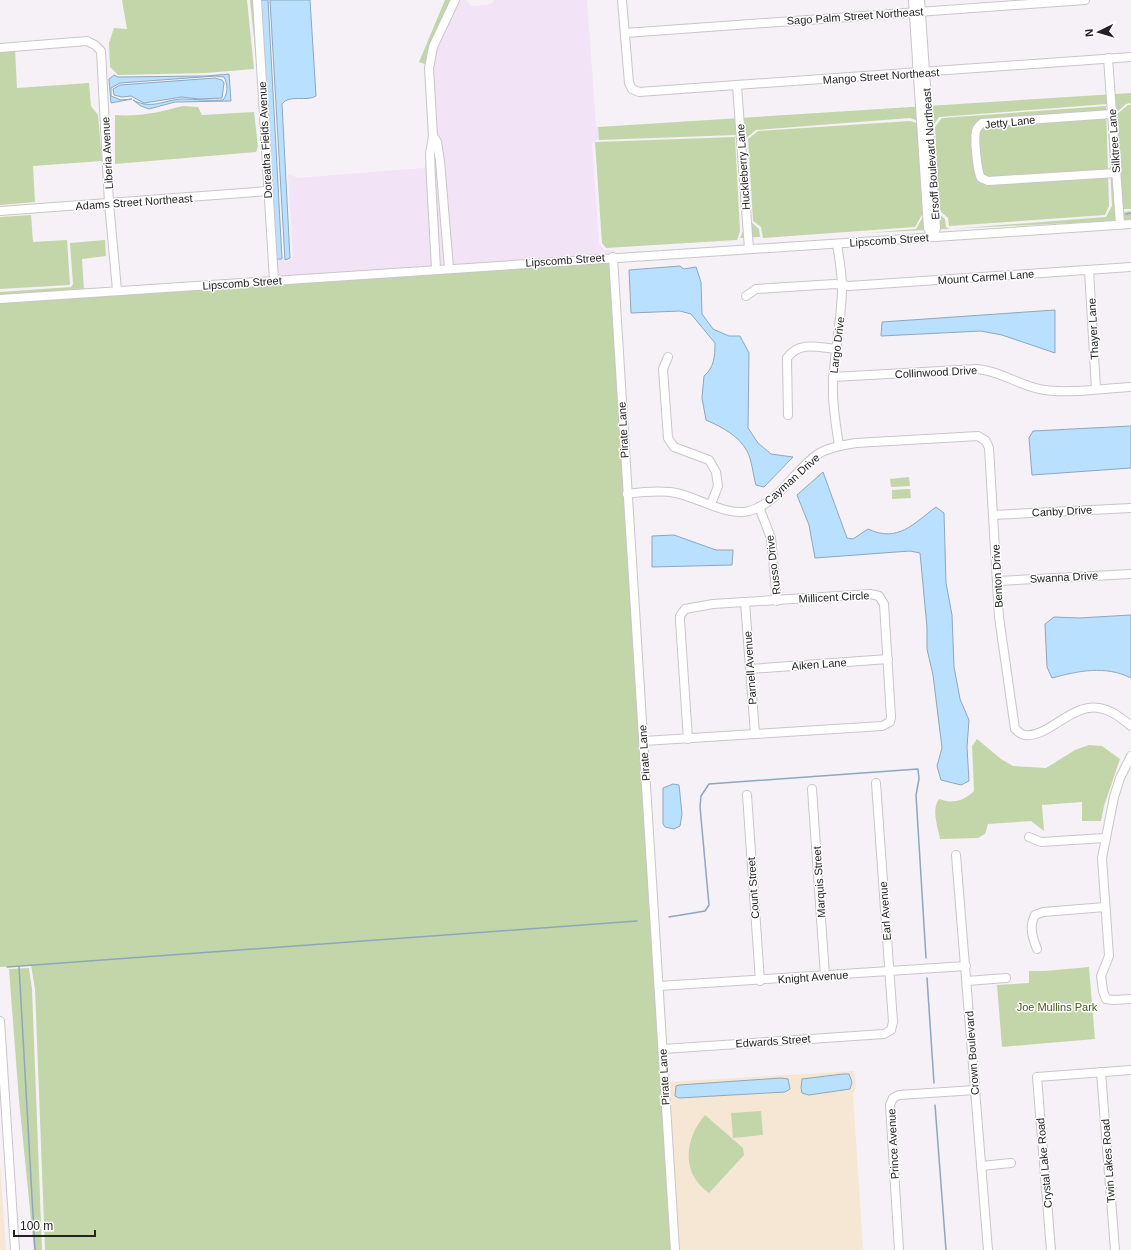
<svg xmlns="http://www.w3.org/2000/svg" width="1131" height="1250" font-family="Arial,sans-serif">
<style>
.commercial{fill:#f2e3f6}
.education{fill:#f5e7d3}
.green{fill:#c2d6aa;fill-rule:evenodd}
.water{fill:#bae0ff;stroke:#8da7bd}
.lines{fill:none;stroke-linecap:round;stroke-linejoin:round}
.stream{stroke:#8da7bd;stroke-width:1.5}
.minor-casing{stroke:#cac5c9;stroke-width:10}
.minor{stroke:#fff;stroke-width:8}
.labels{text-anchor:middle;stroke-width:3;stroke-linejoin:round;paint-order:stroke}
.street-label{font-size:11px;fill:#232123;stroke:#fff}
.park-label{font-size:11px;fill:#425c14;stroke:#fff}
</style>
<rect width="100%" height="100%" fill="#f6f1f6"/>
<path class="commercial" d="M455,0H466L471,6L487,5L493,3L494,0H587L596,125L598,127L599,139L592,143L599,243L604,250H614L615,254L495,265L278,278L276,259H282L285,262L293,258L288,174L298,178L423,168L425,166L428,142L425,78L427,65Z"/>
<g class="education">
<path d="M854,1071L856,1087L853,1094L863,1250H678L668,1082Z"/>
<path d="M0,1164L6,1250H0Z"/>
</g>
<g class="green">
<path d="M122,0H247L254,69L206,73L118,75L110,67L109,43L114,28L127,29Z"/>
<path d="M250,0H261L264,68H257Z"/>
<path d="M445,0H455L427,65L419,62Z"/>
<path d="M15,49L17,88L89,83L91,106L98,115L102,161L33,166L35,202L0,205V51Z"/>
<path d="M1131,93V103L1126,104L1115,114L1123,212L1131,211V220L866,233L916,229L925,213L918,121L910,118L756,130L745,139L750,221L759,229L760,237L740,238L743,231L736,135L599,140L598,127ZM1107,104L1112,206L1106,217L949,229L946,227L945,219L937,212L933,126L939,117Z"/>
<path d="M1128,105H1131V209H1123L1116,115Z"/>
<path d="M183,106L198,107L202,115L254,112L258,147L256,152L115,164V115C139,117 160,112 183,106Z"/>
<path d="M1106,106L1109,206L1105,215L949,226L948,218L939,210L935,127L942,118Z"/>
<path d="M910,121L917,123L923,213L915,227L763,238L761,227L753,221L748,139L758,131Z"/>
<path d="M735,137L740,231L737,240L606,248L602,243L595,142Z"/>
<path d="M31,215L33,242L67,240L70,285L0,289V217Z"/>
<path d="M105,240L106,256L82,259L84,290L0,296V292L71,287L73,284L70,243Z"/>
<path d="M613,257L675,1250H45L35,989L31,965L0,967V299Z"/>
<path d="M909,477L910,486L891,487L890,479Z"/>
<path d="M910,489L911,498L892,499V490Z"/>
<path d="M977,739L1001,759L1013,766L1046,768L1075,750L1089,745L1102,746L1120,759L1104,806L1101,821H1082V802L1042,805L1044,831L1031,821L988,824L985,834L978,838L940,839C938,827 931,810 939,799C952,804 964,801 974,791L972,746Z"/>
<path d="M1089,967L1095,1039L1002,1047L997,985L1029,983V971H1045Z"/>
<path d="M29,968L32,989L42,1250H34L19,1100L9,969Z"/>
<path d="M761,1111L763,1135L733,1138L731,1113Z"/>
<path d="M705,1115L743,1148L744,1155L709,1193C680,1173 685,1138 705,1115Z"/>
</g>
<g class="water">
<path d="M261,0H268L282,259H276L267,148L261,149L260,114L265,113Z"/>
<path d="M270,0H310L316,96C307,102 289,94 282,104L290,258L285,260Z"/>
<path d="M229,74L231,101L175,102L149,109L141,106L133,100C152,110 163,100 182,99C196,99 209,101 223,100C228,94 228,84 224,77L215,76L120,83L111,88V96L121,100L132,99L111,103L109,79L114,75L118,77L206,76Z"/>
<path d="M215,78L222,80L224,83L222,98L199,99L182,97L144,103L131,96L122,97L114,95L113,89L120,85Z"/>
<path d="M680,266L684,269L696,267L701,282L702,314L713,329L729,336H740L749,353L748,428L758,443L771,454L793,457L764,487L756,485C753,475 752,460 747,451C739,436 722,427 706,420L702,398L704,376C714,368 715,356 715,343L691,314L680,311L631,313L629,270Z"/>
<path d="M1055,310V353L1002,335L981,331L881,336L882,322Z"/>
<path d="M1131,426V468L1032,475L1029,438L1033,431Z"/>
<path d="M823,472L847,538L853,539L868,529C898,543 913,524 936,507L944,513L946,583L952,615L954,667L960,699L969,720L967,747L969,781L961,785L941,780L937,766L942,748L933,675L927,649V627L920,553L910,551L815,558L809,525L797,495Z"/>
<path d="M674,535L716,550H733L732,565L652,567V536Z"/>
<path d="M1131,615V678C1105,665 1078,671 1052,678L1047,667L1045,624L1054,617L1079,618Z"/>
<path d="M673,784L679,785L682,814L680,826L674,829L665,827L663,824V788Z"/>
<path d="M843,1074H849L852,1082L850,1089L809,1095L802,1093L801,1088L802,1079Z"/>
<path d="M781,1078L788,1079L790,1089L785,1092L679,1098L675,1096L676,1086L679,1085Z"/>
</g>
<g class="lines">
<g class="stream">
<path d="M1126,214L1131,213"/>
<path d="M669,917L705,911L709,905L700,807L701,796L709,784L918,769L919,779L916,795L926,958"/>
<path d="M19,966L35,1250"/>
<path d="M7,967L637,921"/>
<path d="M927,978L934,1083"/>
<path d="M935,1105L946,1250"/>
</g>
<g class="minor-casing">
<g id="minor">
<path d="M257,0L274,281"/>
<path d="M622,0L629,83L632,89L639,92L1131,57"/>
<path d="M913,0L928,228L933,237"/>
<path d="M920,0L936,228L933,237"/>
<path d="M625,33L1085,0"/>
<path d="M0,48L87,41L95,45L101,51L109,203L117,290"/>
<path d="M1108,58L1120,224"/>
<path d="M737,86L749,249"/>
<path d="M1112,114L982,123C979,126 977,127 976,131C974,139 977,171 981,178L988,181L1116,173"/>
<path d="M433,136L437,142L440,161L449,268"/>
<path d="M0,211L268,191"/>
<path d="M837,244C839,258 842,273 842,287C842,320 834,352 833,385C832,405 836,425 839,446"/>
<path d="M613,257L675,1250"/>
<path d="M436,269L431,179L430,154L433,136L429,68L433,47L455,0"/>
<path d="M1089,270L1096,389"/>
<path d="M746,296L756,289L835,284L849,286L1131,267"/>
<path d="M0,299L1131,224"/>
<path d="M668,357L663,369L668,438L674,447L709,460L716,472L718,486L711,504"/>
<path d="M833,377L977,369C1002,371 1021,387 1045,390C1069,394 1105,388 1131,387"/>
<path d="M788,415L787,358C800,341 816,347 836,349"/>
<path d="M627,494C642,492 661,490 676,493C697,497 728,517 749,511C778,504 794,470 818,454C829,447 844,445 856,443L978,436L986,441L989,448L999,617L1015,729C1018,731 1021,735 1025,735C1048,738 1072,703 1099,708C1112,710 1121,718 1131,726"/>
<path d="M759,507L771,538L777,601"/>
<path d="M993,515L1131,508"/>
<path d="M998,581L1131,574"/>
<path d="M745,602L755,734"/>
<path d="M750,669L888,659"/>
<path d="M644,741C723,736 803,731 882,726L890,722L891,717L884,604L879,596L870,594L713,604L685,609L680,616V621L688,739"/>
<path d="M1131,756L1120,778L1114,797L1102,858L1109,956L1101,976L1103,991L1106,999L1113,1000L1131,999"/>
<path d="M812,789L825,976"/>
<path d="M747,795L760,981"/>
<path d="M1029,837L1041,842L1105,838"/>
<path d="M956,855L988,1250"/>
<path d="M1037,949C1032,936 1029,927 1035,915L1043,912L1105,907"/>
<path d="M967,981L1006,978"/>
<path d="M659,986L966,966"/>
<path d="M0,1021L15,1250"/>
<path d="M663,1049L884,1034L891,1030L893,1022L876,783"/>
<path d="M1101,1072L1115,1250"/>
<path d="M981,1166L1011,1163"/>
<path d="M899,1250L890,1105L893,1098L899,1095L975,1090"/>
<path d="M1051,1250L1037,1077L1131,1070"/>
</g>
</g>
<use href="#minor" class="minor"/>
</g>
<g class="labels">
<g class="street-label">
<text transform="translate(855 16) rotate(-4)" y="4">Sago Palm Street Northeast</text>
<text transform="translate(881 76) rotate(-4)" y="4">Mango Street Northeast</text>
<text transform="translate(1010 122) rotate(-6)" y="4">Jetty Lane</text>
<text transform="translate(265 140) rotate(-93)" y="4">Doreatha Fields Avenue</text>
<text transform="translate(1114 141) rotate(-94)" y="4">Silktree Lane</text>
<text transform="translate(107 153) rotate(-93)" y="4">Liberia Avenue</text>
<text transform="translate(931 154) rotate(-94)" y="4">Ersoff Boulevard Northeast</text>
<text transform="translate(743 167) rotate(-94)" y="4">Huckleberry Lane</text>
<text transform="translate(134 202) rotate(-4)" y="4">Adams Street Northeast</text>
<text transform="translate(889 240) rotate(-4)" y="4">Lipscomb Street</text>
<text transform="translate(565 260) rotate(-4)" y="4">Lipscomb Street</text>
<text transform="translate(986 277) rotate(-4)" y="4">Mount Carmel Lane</text>
<text transform="translate(242 283) rotate(-4)" y="4">Lipscomb Street</text>
<text transform="translate(1093 329) rotate(-93)" y="4">Thayer Lane</text>
<text transform="translate(837 345) rotate(-83)" y="4">Largo Drive</text>
<text transform="translate(936 372) rotate(-3)" y="4">Collinwood Drive</text>
<text transform="translate(623 430) rotate(-93)" y="4">Pirate Lane</text>
<text transform="translate(792 479) rotate(-42)" y="4">Cayman Drive</text>
<text transform="translate(1062 511) rotate(-3)" y="4">Canby Drive</text>
<text transform="translate(773 565) rotate(-97)" y="4">Russo Drive</text>
<text transform="translate(997 576) rotate(-93)" y="4">Benton Drive</text>
<text transform="translate(1064 577) rotate(-3)" y="4">Swanna Drive</text>
<text transform="translate(834 597) rotate(-3)" y="4">Millicent Circle</text>
<text transform="translate(819 664) rotate(-4)" y="4">Aiken Lane</text>
<text transform="translate(750 668) rotate(-94)" y="4">Parnell Avenue</text>
<text transform="translate(644 753) rotate(-94)" y="4">Pirate Lane</text>
<text transform="translate(819 882) rotate(-94)" y="4">Marquis Street</text>
<text transform="translate(753 888) rotate(-94)" y="4">Count Street</text>
<text transform="translate(885 911) rotate(-94)" y="4">Earl Avenue</text>
<text transform="translate(813 977) rotate(-4)" y="4">Knight Avenue</text>
<text transform="translate(773 1041) rotate(-4)" y="4">Edwards Street</text>
<text transform="translate(972 1053) rotate(-94)" y="4">Crown Boulevard</text>
<text transform="translate(664 1077) rotate(-93)" y="4">Pirate Lane</text>
<text transform="translate(893 1144) rotate(-93)" y="4">Prince Avenue</text>
<text transform="translate(1108 1161) rotate(-94)" y="4">Twin Lakes Road</text>
<text transform="translate(1044 1163) rotate(-95)" y="4">Crystal Lake Road</text>
</g>
<g class="park-label">
<text x="1057" y="1011">Joe Mullins Park</text>
</g>
</g>
<g transform="translate(1099 32) rotate(265)" stroke="#ffffff" stroke-width="3" paint-order="stroke">
<path d="M0-3L7 15L0 10L-7 15Z" fill="#232123"/>
<text y="-6" font-size="11" font-weight="bold" text-anchor="middle" fill="#232123">N</text>
</g>
<path d="M14 1230v6h81v-6" fill="none" stroke="#232123" stroke-width="2"/>
<text x="20" y="1230" font-size="12" fill="#232123" stroke="#ffffff" stroke-width="3" paint-order="stroke">100 m</text>
</svg>
